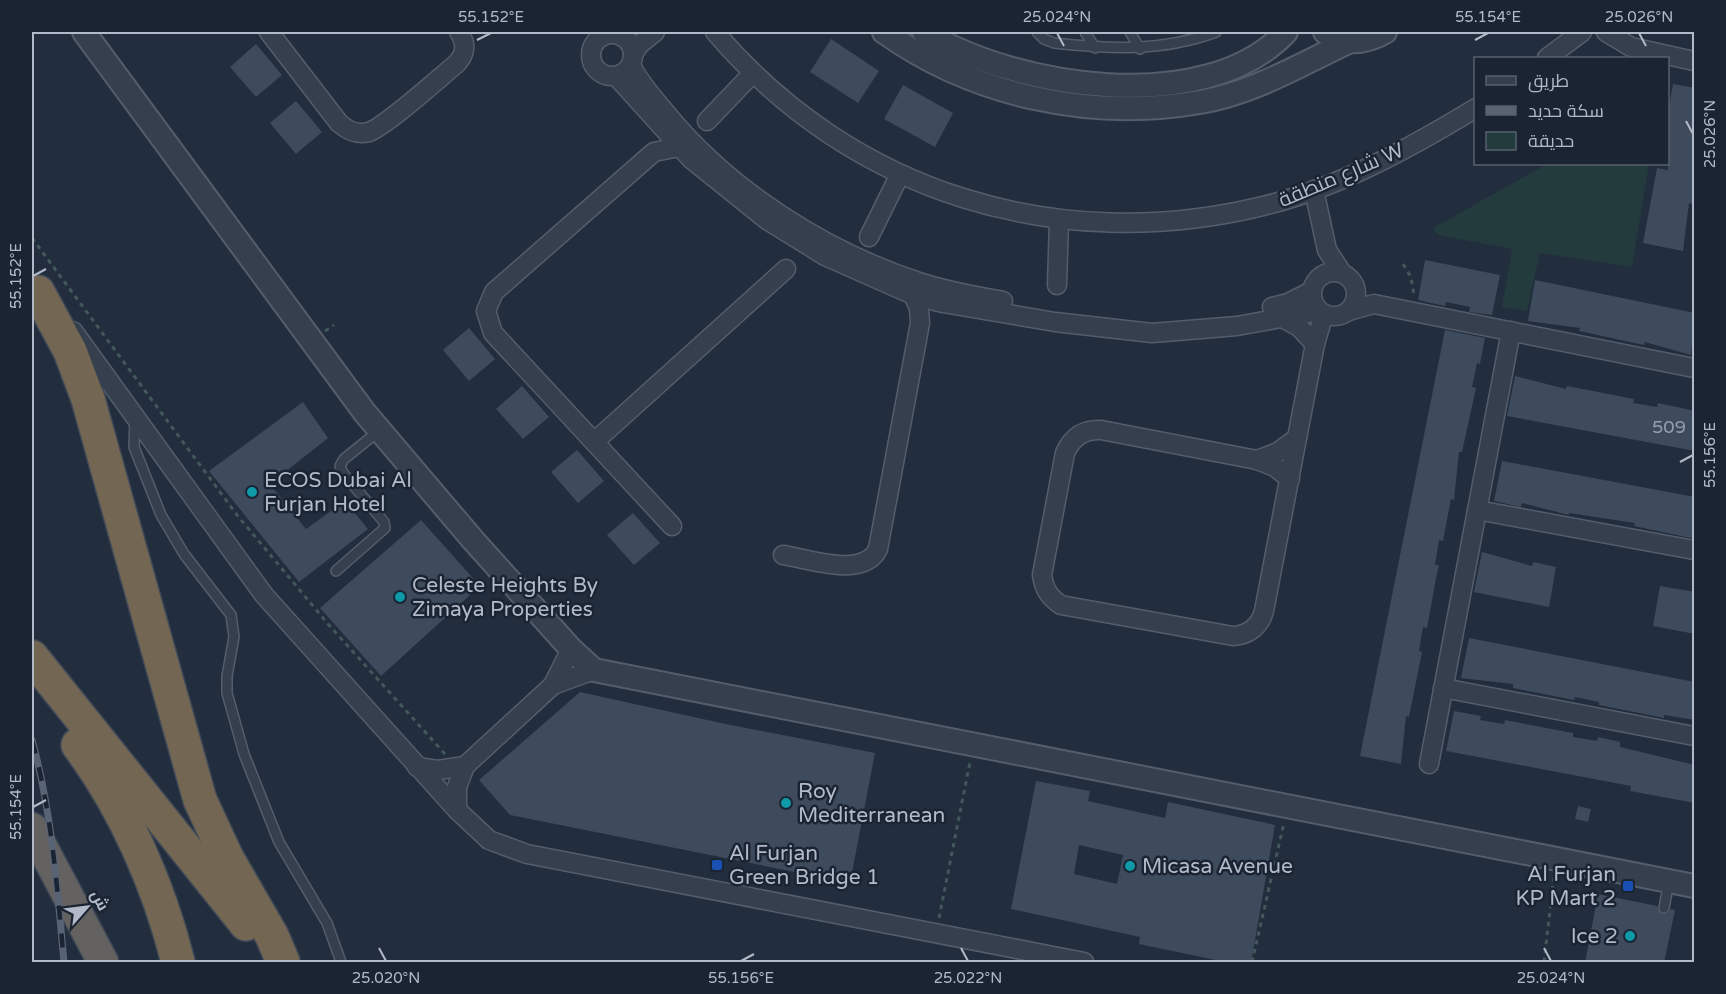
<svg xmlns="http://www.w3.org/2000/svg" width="1726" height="994" font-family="'Varela Round',Cairo,sans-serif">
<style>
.green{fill:#243b3e}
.building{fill:#3e4b5d;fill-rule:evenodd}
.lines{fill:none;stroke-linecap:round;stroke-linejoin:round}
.service-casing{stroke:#545d6b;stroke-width:12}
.minor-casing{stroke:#545d6b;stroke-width:21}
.tertiary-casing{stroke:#545d6b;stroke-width:26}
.trunk-casing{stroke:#414a58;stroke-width:33}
.motorway-casing{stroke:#414a58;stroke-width:36}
.path{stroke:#42585b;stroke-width:3;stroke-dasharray:4.5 4.5;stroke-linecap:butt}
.service{stroke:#363f4d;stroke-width:9}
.minor{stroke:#363f4d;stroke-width:18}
.tertiary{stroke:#363f4d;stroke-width:22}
.trunk{stroke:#646260;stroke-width:30}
.motorway{stroke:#736753;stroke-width:33}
.rail-casing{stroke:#586374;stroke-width:7}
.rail{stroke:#1b2432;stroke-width:4.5;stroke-dasharray:14;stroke-linecap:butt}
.ticks{fill:none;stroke:#b2bac9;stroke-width:2}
.culture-dot{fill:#0f9aa8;stroke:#1b2432;stroke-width:2}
.transit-dot{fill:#1a4fb4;stroke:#1b2432;stroke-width:2}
.labels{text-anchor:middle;stroke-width:5;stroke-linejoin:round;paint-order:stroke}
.number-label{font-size:18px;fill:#959eae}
.street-label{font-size:21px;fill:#b2bac9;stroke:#1b2432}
.poi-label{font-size:21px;fill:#b2bac9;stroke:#1b2432;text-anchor:start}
.neatline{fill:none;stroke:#b2bac9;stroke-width:2}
.ticks-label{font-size:15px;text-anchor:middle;fill:#b2bac9}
</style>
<rect width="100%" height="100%" fill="#222d3d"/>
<path class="green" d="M1547,164H1649L1632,267L1540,253L1527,311L1502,307L1512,249L1438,235L1433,228Z"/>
<g class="building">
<path d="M831,39L879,71L858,103L810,72Z"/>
<path d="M256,44L282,75L256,97L230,67Z"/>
<path d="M1673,84L1695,88V190L1692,204L1689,203L1683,251L1643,243L1657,168L1668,170V112Z"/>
<path d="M903,85L953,113L935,147L884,119Z"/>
<path d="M296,101L322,132L296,154L270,123Z"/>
<path d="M1425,260L1500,275L1492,315L1469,312L1470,307L1446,302L1445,306L1418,300Z"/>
<path d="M1535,280L1695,313L1691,355L1645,342L1644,345L1579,331L1580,328L1528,321Z"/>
<path d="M469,328L495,359L469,381L443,350Z"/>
<path d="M1445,330L1485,338L1480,364L1477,363L1472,387L1476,388L1462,452H1459L1454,500L1451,499L1443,541L1439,540L1435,565H1439L1437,573L1427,628L1423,627L1419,651L1422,652L1409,717L1406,716L1401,764L1360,756Z"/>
<path d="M1515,376L1566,389L1567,386L1634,399L1633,403L1657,407L1658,403L1695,411V451L1507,416Z"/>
<path d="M522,386L549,417L523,439L496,409Z"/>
<path d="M303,402L328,438L270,484L306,529L345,501L368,529L299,582L209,471Z"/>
<path d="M577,450L604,481L578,503L551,472Z"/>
<path d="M1502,461L1695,497V539L1634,526L1635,523L1569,513V515L1522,503L1521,507L1494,501Z"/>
<path d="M633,513L660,543L634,565L607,535Z"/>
<path d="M421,520L480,586L381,676L320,608Z"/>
<path d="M1482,552L1532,566L1533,562L1556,567L1549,607L1474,592Z"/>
<path d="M1660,586L1695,592V634L1653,626Z"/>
<path d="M1469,638L1695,682V720L1664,715V718L1599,705V702L1575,697L1574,700L1513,688V684L1461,678Z"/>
<path d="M580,692L721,723L875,753L850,883L510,815L479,780Z"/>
<path d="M1454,711L1481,716L1480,720L1504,724L1505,720L1573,733V737L1597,741L1598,737L1620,742V747L1695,765V803L1630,791L1631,786L1446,751Z"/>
<path d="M1036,781L1090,791L1088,801L1165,818L1168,802L1275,825L1251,963H1230L1139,944L1140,937L1011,909ZM1079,845L1123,855L1117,884L1074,874Z"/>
<path d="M1578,806L1591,809L1588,822L1575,819Z"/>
<path d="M1598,894L1657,906L1662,914H1667L1671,909L1675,910L1664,963H1585Z"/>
</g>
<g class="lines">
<g class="service-casing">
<g id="service">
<path d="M1037,32L1044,39L1054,43C1109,49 1162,52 1216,32"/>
<path d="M1085,32L1095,48"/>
<path d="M1130,32L1140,49"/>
<path d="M135,418L134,447L161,515L184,554L231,615L234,637L227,676V693L244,754L279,842L327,923L341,962"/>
<path d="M336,571L385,528L384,522L343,473L340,466L344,459L380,430"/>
<path d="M1664,908L1669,881"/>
</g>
</g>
<g class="minor-casing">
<g id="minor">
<path d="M269,32L339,123C348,131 357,135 369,132C386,126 438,79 455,65C466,55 467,44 459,32"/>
<path d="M715,32C852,193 1058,256 1263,206C1338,188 1410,148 1476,108"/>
<path d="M1606,32L1631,47L1694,61"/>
<circle cx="612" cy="55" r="21"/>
<path d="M633,54L640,44L655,32"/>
<path d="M1547,58L1582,32"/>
<path d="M631,65C639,83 654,98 666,113C729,190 824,251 919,282C946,291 975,296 1003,301"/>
<path d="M616,76L691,159L767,220L825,256L913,295L943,303L1055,322L1152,333L1237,326L1319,311"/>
<path d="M707,121L753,73"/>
<path d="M1314,190L1327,250L1342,273"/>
<path d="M869,237L900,174"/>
<circle cx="1334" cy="294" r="22"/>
<path d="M1057,285L1059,221"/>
<path d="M1272,307L1288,303L1312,291"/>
<path d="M1349,311L1374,304L1694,368"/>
<path d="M1279,316L1299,327L1315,344"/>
<path d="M73,331L264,595L457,810L489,840L527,854L1084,962"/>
<path d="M594,442L786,269"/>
<path d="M1257,460L1278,452L1297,438"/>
<path d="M1290,479L1275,467L1257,460L1101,430C1084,429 1072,437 1065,453L1042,575C1044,589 1049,597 1061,605L1233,636C1249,635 1260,626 1264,611L1315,344L1324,314"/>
<path d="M1477,510L1694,550"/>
<path d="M672,526L493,333L486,311L494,292L654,152L679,147"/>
<path d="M783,555C810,559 863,579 878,549L920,323L919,308L913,295"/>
<path d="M553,685L594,670"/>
<path d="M1443,688L1694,736"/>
<path d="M1429,764L1511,331"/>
<path d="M417,767L438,770L465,766"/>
<path d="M457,810V787L465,766L553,685L571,649"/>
</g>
</g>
<g class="tertiary-casing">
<g id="tertiary">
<path d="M84,32L365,413L473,540L571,649L594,670L1694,886"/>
<path d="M884,32C974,96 1091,121 1200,102C1253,93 1300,65 1348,42"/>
<path d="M924,32C1016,88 1205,118 1286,32"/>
<path d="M1325,32C1345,45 1364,44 1385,32"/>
</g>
</g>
<g class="trunk-casing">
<path id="trunk" d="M32,828L103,962"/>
</g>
<g class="motorway-casing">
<g id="motorway">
<path d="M38,292L70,351L88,399L200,800L227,858L272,936L283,962"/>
<path d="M32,657L246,924"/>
<path d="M78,745C125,808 159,886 178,962"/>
</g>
</g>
<g class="path">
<path d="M32,238L237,515L328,624L445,754"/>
<path d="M1403,264L1411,277L1414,295"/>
<path d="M325,331L334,325"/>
<path d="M939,918L970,762"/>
<path d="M1252,962L1284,823"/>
<path d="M1544,962L1554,876"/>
</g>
<use href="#service" class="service"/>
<use href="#minor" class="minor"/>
<use href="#tertiary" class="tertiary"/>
<use href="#trunk" class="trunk"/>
<use href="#motorway" class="motorway"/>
<g class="rail-casing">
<path id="rail" d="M32,740C52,812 57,888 64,962"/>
</g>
<use href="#rail" class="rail"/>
</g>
<path class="ticks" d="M1057,33L1064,46M1639,33L1646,46M477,40L491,33M1475,40L1488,33M1686,121L1693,134M33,276L46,269M1680,462L1693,455M33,807L46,800M379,948L386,961M961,948L968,961M1544,948L1551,961M741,961L754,954"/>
<g class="culture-dot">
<circle cx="252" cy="492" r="6"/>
<circle cx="400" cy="597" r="6"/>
<circle cx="786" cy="803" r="6"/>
<circle cx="1130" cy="866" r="6"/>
<circle cx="1630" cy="936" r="6"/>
</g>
<g class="transit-dot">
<rect x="711" y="859" width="12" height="12" rx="3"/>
<rect x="1622" y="880" width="12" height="12" rx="3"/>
</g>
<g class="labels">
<g class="number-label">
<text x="1669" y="433">509</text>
</g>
<g class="street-label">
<text transform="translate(1341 175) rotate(-23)" y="7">شارع منطقة W</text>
</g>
<g class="poi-label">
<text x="264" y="487">ECOS Dubai Al<tspan x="264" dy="24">Furjan Hotel</tspan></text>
<text x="412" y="592">Celeste Heights By<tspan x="412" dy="24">Zimaya Properties</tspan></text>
<text x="798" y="798">Roy<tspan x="798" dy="24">Mediterranean</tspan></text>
<text x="729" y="860">Al Furjan<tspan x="729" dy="24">Green Bridge 1</tspan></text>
<text x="1142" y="873">Micasa Avenue</text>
<text x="1616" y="881" text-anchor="end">Al Furjan<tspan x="1616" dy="24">KP Mart 2</tspan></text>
<text x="1618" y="943" text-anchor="end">Ice 2</text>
</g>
</g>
<rect width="1726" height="994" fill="none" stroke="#1b2432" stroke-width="66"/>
<rect x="1474" y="57" width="195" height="108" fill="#1b2432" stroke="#57606e" stroke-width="1.5"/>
<rect x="1486" y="76" width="30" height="9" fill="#363f4d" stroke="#57606e" stroke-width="1.5"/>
<text x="1528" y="87" font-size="18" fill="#b2bac9">طريق</text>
<rect x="1486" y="106" width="30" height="9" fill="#586374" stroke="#57606e" stroke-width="1.5"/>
<text x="1528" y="117" font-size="18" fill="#b2bac9">سكة حديد</text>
<rect x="1486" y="132" width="30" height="18" fill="#243b3e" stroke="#57606e" stroke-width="1.5"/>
<text x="1528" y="147" font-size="18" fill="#b2bac9">حديقة</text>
<g transform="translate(87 907) rotate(62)" stroke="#1b2432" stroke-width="4.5" paint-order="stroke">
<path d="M0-4.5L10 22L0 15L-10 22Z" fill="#b2bac9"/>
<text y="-9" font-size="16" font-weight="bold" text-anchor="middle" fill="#b2bac9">ش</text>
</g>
<rect x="33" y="33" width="1660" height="928" class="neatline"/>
<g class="ticks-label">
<text x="491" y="22">55.152°E</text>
<text x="1057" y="22">25.024°N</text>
<text x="1488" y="22">55.154°E</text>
<text x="1639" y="22">25.026°N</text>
<text transform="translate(1710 134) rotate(-90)" y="5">25.026°N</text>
<text transform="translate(16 276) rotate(-90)" y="5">55.152°E</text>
<text transform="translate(1710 455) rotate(-90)" y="5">55.156°E</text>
<text transform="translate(16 807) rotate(-90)" y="5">55.154°E</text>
<text x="386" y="983">25.020°N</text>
<text x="741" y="983">55.156°E</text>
<text x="968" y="983">25.022°N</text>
<text x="1551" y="983">25.024°N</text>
</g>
</svg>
